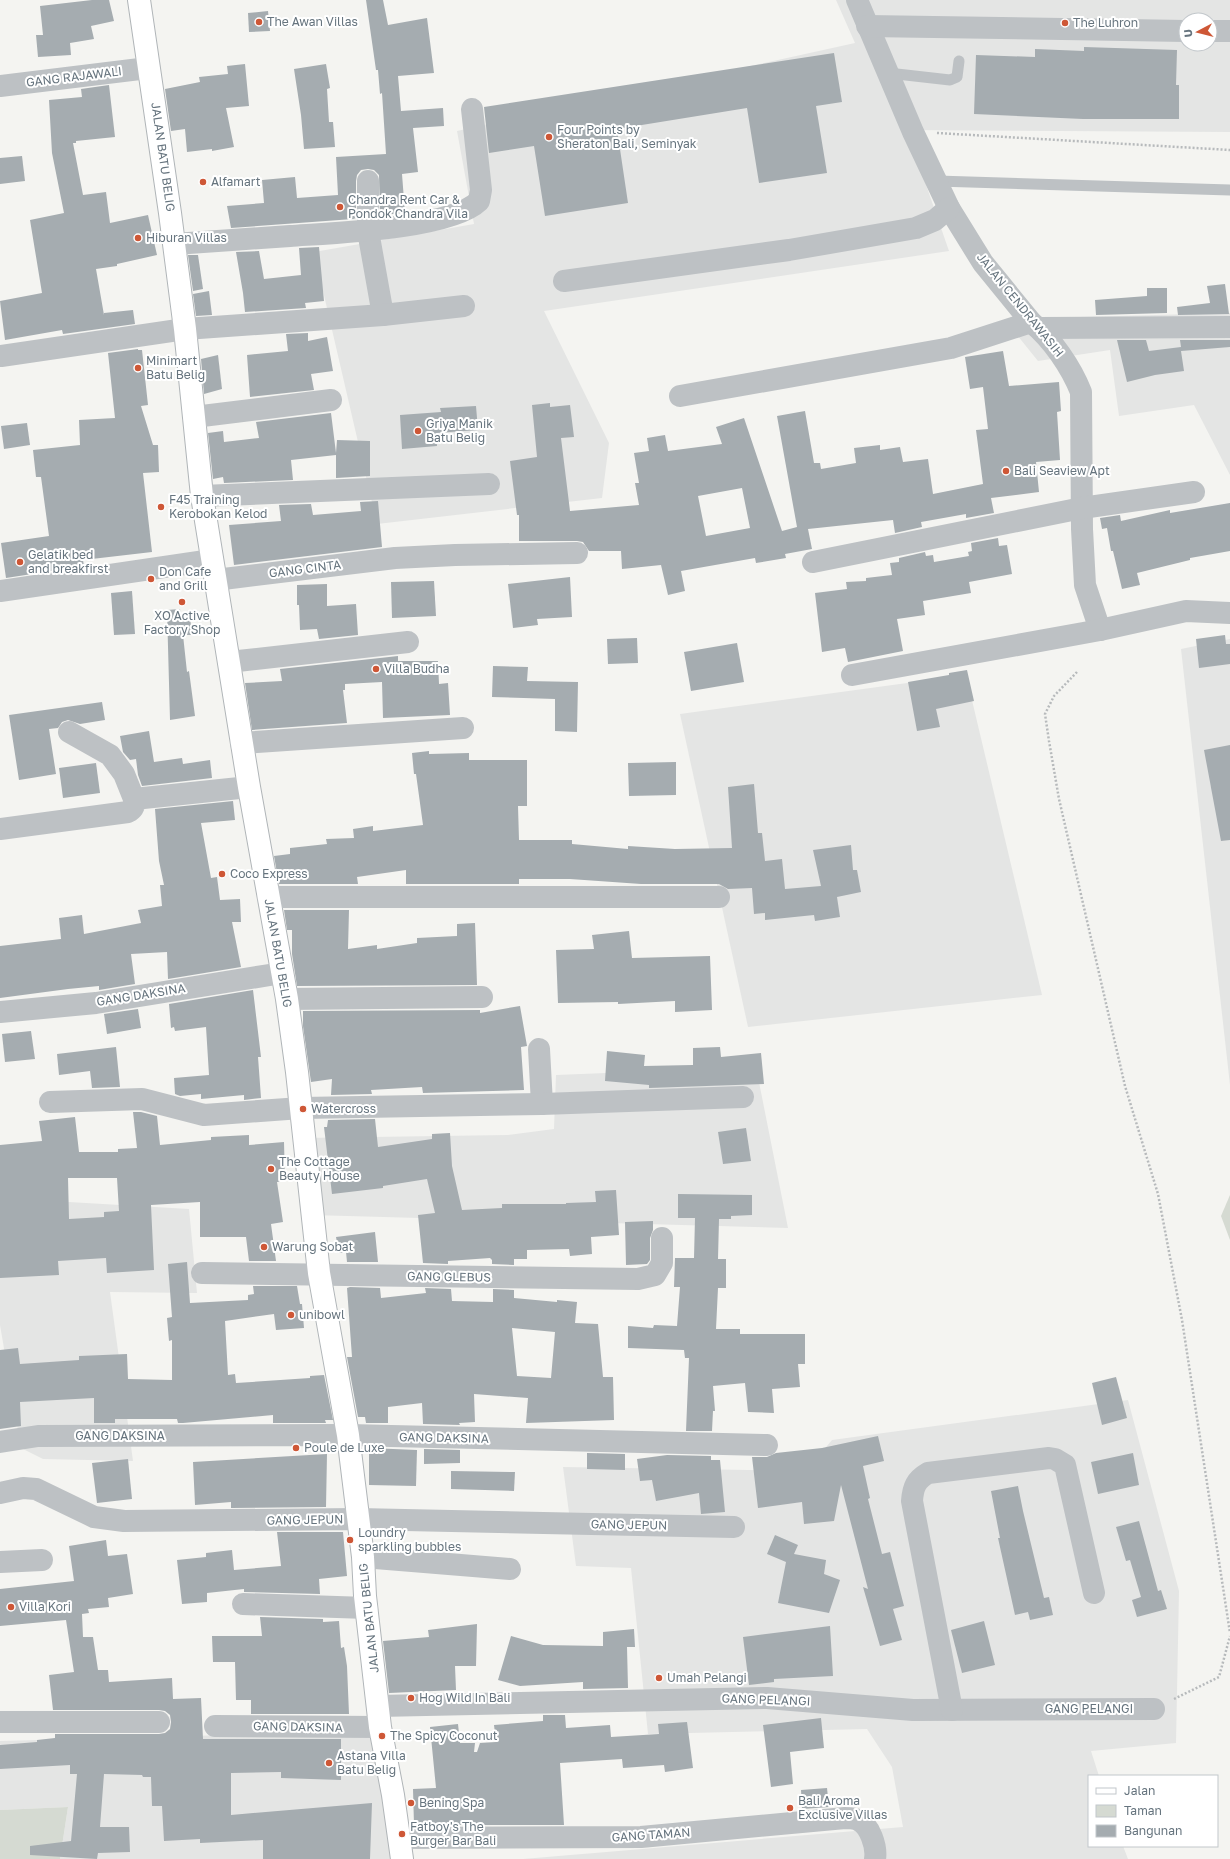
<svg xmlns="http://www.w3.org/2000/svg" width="1230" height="1859" font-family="'Golos Text',sans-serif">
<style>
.built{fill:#e4e5e4;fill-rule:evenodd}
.green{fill:#d5dad2}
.building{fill:#a5acb0;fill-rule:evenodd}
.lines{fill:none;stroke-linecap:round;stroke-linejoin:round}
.secondary-casing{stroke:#b0b5b8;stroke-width:24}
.path{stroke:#b7babc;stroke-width:2.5;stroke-dasharray:2 2;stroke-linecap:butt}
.lane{stroke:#bdc1c4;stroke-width:11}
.street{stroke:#bdc1c4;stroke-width:22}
.secondary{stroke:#fff;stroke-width:22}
.poi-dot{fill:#ce5736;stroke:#fff;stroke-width:1.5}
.labels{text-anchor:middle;stroke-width:4;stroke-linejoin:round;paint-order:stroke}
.poi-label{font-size:12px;fill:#66747e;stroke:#fff;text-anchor:start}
.street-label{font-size:12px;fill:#66747e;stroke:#fff}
</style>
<rect width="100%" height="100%" fill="#f4f4f1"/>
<g class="built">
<path d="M836,0H1230V132L907,130L949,251L544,311L609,443L602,498L377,524L314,252L474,224L457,131L855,43ZM1186,20H1210V44H1186Z"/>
<path d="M1230,313V475L1194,405L1119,416L1110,350L1038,361L1004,319Z"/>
<path d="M1230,639V1085L1181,649Z"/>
<path d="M966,675L1042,995L748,1027L680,714Z"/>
<path d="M756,1067L788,1228L311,1215L302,1138L508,1135L554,1129L556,1075Z"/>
<path d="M0,1198L189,1209L197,1293L110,1292L133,1461L43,1459L21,1448L0,1325Z"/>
<path d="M1128,1400L1179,1591L1176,1743L1091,1751L1099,1776H1089V1846H1123L1128,1859H523L903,1827L892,1767L867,1729L648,1734L631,1568L576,1566L563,1467L806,1471L832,1440Z"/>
<path d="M382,1731L401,1859H60L68,1807L0,1810V1741Z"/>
</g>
<g class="green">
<path d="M1230,1195V1240L1221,1216Z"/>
<path d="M68,1807L60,1859H0V1810Z"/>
</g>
<g class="building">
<path d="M92,0H109L114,21L91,26L94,39L70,43L71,55L38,57L36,35H43L40,6Z"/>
<path d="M366,0H383L388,25L427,18L434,73L398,76L401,111L443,108L444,126L413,128L418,172L402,174L405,213L380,215L379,175L374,170L368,169L361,170L357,175L356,181V218L353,219L231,228L227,206L264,203L262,180L295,177L297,198L338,195L336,157L386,154L382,93L380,94L378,70H376Z"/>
<path d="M268,11L270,31L249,32L248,13Z"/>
<path d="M1084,47L1177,50L1176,85H1179V119H1083L974,114L976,55L1035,57V49L1084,51Z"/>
<path d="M834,53L842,102L816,106L827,173L759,183L747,108L617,129L628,203L545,216L534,146L489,153L484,107Z"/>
<path d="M245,64L249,106L226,108L234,147L212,151V149L187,152L185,129L171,131L165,89L200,82L199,77L228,74L227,66Z"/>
<path d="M326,64L330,88L327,89L329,122H333L335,147L304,149L301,115L294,69Z"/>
<path d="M109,85L115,137L76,141V143H73L83,195L106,192L110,223L148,215L157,255L117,264V266L96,269L104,315V313L133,310L135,324L63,334L62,330L5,340L0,301L42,293L30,220L64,213L52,153L49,100L82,97L81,89Z"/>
<path d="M22,156L25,181L0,184V158Z"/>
<path d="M319,247L324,301L305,303L306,308L245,312L243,293L236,252L259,251L264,279L301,275L299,248Z"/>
<path d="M188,255H198L203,289L193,291Z"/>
<path d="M1225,284L1229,314L1178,315L1177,307L1210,303L1207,286Z"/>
<path d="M1147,288H1167V313L1096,315L1095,300L1147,296Z"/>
<path d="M209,291L212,315L196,316L193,294Z"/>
<path d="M308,333V341L327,337L333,371L311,374L314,390L250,397L247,355L288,351L286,334Z"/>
<path d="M1117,340H1146L1149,351L1181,347L1180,340H1230V347L1181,351L1184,371L1155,375L1127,382Z"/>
<path d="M138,349V350H142L148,405L141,406L153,445H158L159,472L143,473L152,552L83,560L84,566L6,578L1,543L49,536L41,477H36L33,450L80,445L79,420L115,418L108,353Z"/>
<path d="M1003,351L1009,386L1059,382L1061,411L1057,412L1060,460L1036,462L1039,492L991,498L994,513L966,518V514L921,522L922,527L895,533L893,520L808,529L812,549L785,554L786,558L756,563L755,558L681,571L685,591L668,595L661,565L622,569L621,551H589L583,542L577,541H519V515H517L510,461L537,457L532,405L550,403V407L570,405L574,437L561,438L570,511L639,505L635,483H639L634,453L649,451L647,438L665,435L668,451L722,444L716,427L744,418L782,531L797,527L777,416L805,411L814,463H820L821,469L856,463L854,448L880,445V450L900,447L903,462L928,459L933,494L983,484L976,430L988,429L983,387L970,389L965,357ZM742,488L750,528L706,536L698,496Z"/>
<path d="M218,355L222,389L204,394L201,359Z"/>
<path d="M476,406L478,430L436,433L437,446L402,449L400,415L441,412L440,408Z"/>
<path d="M331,413L336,453L337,440L370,441V476L336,478V455L291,460L293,480L224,483L223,477L213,479L208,433L223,431L224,442L259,438L256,422Z"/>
<path d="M27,423L30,445L4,449L1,426Z"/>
<path d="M378,501L382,547L234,565L229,525L281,521L279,505L311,504L313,515L361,511L360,502Z"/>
<path d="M1230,503V551L1190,558V560L1137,573L1140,585L1122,589L1113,551H1111L1107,528L1102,529L1100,518L1120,515L1121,521L1170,510V513Z"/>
<path d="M998,538L999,546L1007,545L1012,574L969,582L971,593L923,601L925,615L897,619L903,651L848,662L845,648L822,652L815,593L847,589L846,582L866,581V578L892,575L890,563L899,562V558L925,552L926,556L933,555L934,562L969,556L968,552L972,551L971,543Z"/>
<path d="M570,577L572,617L537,619L538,625L513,628L508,584Z"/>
<path d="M434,581L436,616L392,618L391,582Z"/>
<path d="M327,584V606L356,604L358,635L319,639L317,629L300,630L299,605H297V585Z"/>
<path d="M132,591L135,634L114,635L111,593Z"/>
<path d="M180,609L181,618L190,617L192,635H183L187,672L189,671L195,716L170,720L167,610Z"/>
<path d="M1225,635L1226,644H1230V664L1199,668L1196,639Z"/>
<path d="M637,638L638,663L608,664L607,639Z"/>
<path d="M737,643L744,682L691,691L684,652Z"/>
<path d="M398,656V661H438L439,684L448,683L450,715L383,718L382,682L345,684V690H343L347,723L252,730L245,683L282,681L280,669Z"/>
<path d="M493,666L528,667L527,681L578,682L577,732L555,731V699L492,697Z"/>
<path d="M967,670L974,701L936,709L940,727L917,731L908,682L949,675V673Z"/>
<path d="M102,702L105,720L80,724L68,720L62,722L58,728L49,729L56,774L19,780L9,715Z"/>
<path d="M149,731L154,762L182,758L183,764L210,760L212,778L142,786L138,775L136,759L130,760L123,752L120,736Z"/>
<path d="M1230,745V840L1221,841L1204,750Z"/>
<path d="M429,751V754L469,753V760H527V806H518L519,840H572V844L628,849V846L675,849L732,848L728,787L754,784L758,833H762L765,861L782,859L785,889L821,886L813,850L851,845L853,870H857L861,892L837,897L840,917L815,921L814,915L765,920V913L754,914L752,888L728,889L719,884H641L570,879H519V884H406V870L357,877L358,884H279L274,856L290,854V848L327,844L326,839L354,838L353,829L373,826V831L423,825L416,774H414L412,753Z"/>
<path d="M676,762V795L629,796L628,763Z"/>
<path d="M96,763L100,793L63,798L59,768Z"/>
<path d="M233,801L235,820L201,823L211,878L217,877L220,900L240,899L241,922H232L241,967L168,979L167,952L131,954L135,984L99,990V986L68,989L0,998V946L61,939L59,918L82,915L84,934L141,923L138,910L162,906L160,885H164L159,861L155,809Z"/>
<path d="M284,910H349L348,949L377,945V949L417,943V938L457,936V924L475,923L477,985L297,986L292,954V930H287Z"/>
<path d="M629,931L632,958L710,956L712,1010L675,1012V1001L618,1004V1002L558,1003L556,950L594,949L592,935Z"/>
<path d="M253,990L261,1057H258L261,1098L244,1100V1095L201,1099V1094L180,1096L175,1094L174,1078L209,1075L206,1027L175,1031L174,1027L171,1028L169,1004Z"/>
<path d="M520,1006L527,1046L521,1047L524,1090L423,1093L422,1087L371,1090L372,1094L331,1095L332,1079L311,1082L303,1026V1011L480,1010V1013Z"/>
<path d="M138,1009L141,1028L107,1034L104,1014Z"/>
<path d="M31,1031L35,1059L5,1062L2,1034Z"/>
<path d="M116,1047L120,1087L92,1088L90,1071L59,1075L57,1054Z"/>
<path d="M720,1047L721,1057L761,1053L764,1084L649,1088V1085L605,1081L607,1051L645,1055L644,1066L693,1065V1048Z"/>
<path d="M133,1112H141L157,1116L160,1145L211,1140V1137L249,1135V1145L284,1142L285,1182H277L283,1222L271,1224L276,1261H249L246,1237H200V1202L151,1205L154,1270L107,1273L106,1258L58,1261L59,1275L0,1278V1145L42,1141L39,1121L75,1117L79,1152H118V1149L137,1148ZM68,1178H117L119,1211L104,1212V1217L69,1219Z"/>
<path d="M375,1119L378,1147L432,1139V1134L450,1133L452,1166L462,1210L502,1208V1204H566V1203L596,1202L595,1191L616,1190L619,1235L591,1237L592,1254L570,1256L569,1249L527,1250V1259H514V1265L492,1264V1260L490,1258L448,1261V1264L423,1263L418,1215L435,1213L427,1179L383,1186V1188L332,1194L324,1127H327L328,1120Z"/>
<path d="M746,1128L751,1161L723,1164L718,1132Z"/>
<path d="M678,1194L752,1195V1215L731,1216V1219H719L718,1259H726V1288H718L716,1329H740V1334H805V1364H798L800,1387L772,1389L774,1413L748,1412L745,1383L713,1386L715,1411H713L712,1431H686L689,1358H685L684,1350L628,1348V1326L653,1328L654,1325L677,1326L680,1287H674L675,1258H694L695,1218H678Z"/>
<path d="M653,1221V1230L650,1238V1260L647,1264L626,1265L625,1222Z"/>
<path d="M375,1232L378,1262H347L346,1252L339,1253L336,1237Z"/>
<path d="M187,1262L190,1303L248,1300V1295L254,1294L253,1286H297L300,1304H302L304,1328L276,1330L274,1314L225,1321L228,1375L235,1374L236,1383L310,1378V1376L324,1375L333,1420H325L326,1423H273V1415L183,1423H178L177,1419H115V1423H94V1398L20,1402L21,1426L0,1429V1350L18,1348L20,1364L79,1360V1356L127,1354L128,1379L172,1380V1340L169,1341L167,1318L172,1317L168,1264Z"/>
<path d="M350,1287L380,1288L381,1298L426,1293L425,1288L451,1289L452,1301L493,1302V1289L514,1290V1298L557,1302V1300L577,1302L575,1323L598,1324L603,1377H613L614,1420L526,1423L528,1398L474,1394L475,1422L459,1423L460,1425L423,1424L422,1403L388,1407V1423H366L365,1417H358L347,1357H352L347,1288ZM512,1328L555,1332L551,1378L517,1376Z"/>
<path d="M1116,1377L1127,1418L1102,1425L1092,1383Z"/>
<path d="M878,1436L884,1461L863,1466L870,1498L868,1499L882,1554L890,1552L904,1606L893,1609L902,1640L880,1646L863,1587L868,1589L841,1485L834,1521L804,1524L802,1502L758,1508L752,1457H767L776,1453L822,1448Z"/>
<path d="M369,1448L417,1450L416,1486L369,1485Z"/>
<path d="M424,1449L460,1450V1463L424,1464Z"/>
<path d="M587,1453L625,1454V1470L587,1469Z"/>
<path d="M1133,1453L1139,1485L1098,1494L1091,1462Z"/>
<path d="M327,1454L326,1507L231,1508V1502L195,1505L193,1462Z"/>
<path d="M667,1455L711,1456V1460H720L725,1512L701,1514L699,1493L656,1501L652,1480L640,1481L637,1459Z"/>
<path d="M128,1459L132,1499L97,1503L92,1463Z"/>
<path d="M451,1471L515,1472L514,1491L451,1489Z"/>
<path d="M1018,1486L1023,1511L1044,1598L1049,1597L1053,1615L1030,1620L1028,1612L1015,1615L998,1538H1000L991,1491Z"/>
<path d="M1139,1521L1158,1591L1161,1590L1167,1609L1137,1617L1132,1600L1141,1597L1130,1560L1126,1561L1116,1527Z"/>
<path d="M277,1532H343L347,1576L319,1579L320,1594L244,1592V1589L207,1593V1602L182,1604L177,1560L206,1557V1553L232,1550L234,1570L281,1566Z"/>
<path d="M775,1535L798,1545L794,1554L826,1560L824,1574L840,1580L829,1613L778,1603L786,1562L767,1554Z"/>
<path d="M106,1540L108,1556L127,1554L133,1594L108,1598L109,1607L88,1609L89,1613L82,1614L83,1637H93L98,1670H108L109,1682L172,1678L173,1699L201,1698L203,1739H341V1780L281,1778V1772L231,1773V1815L372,1803L370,1859H263V1840L200,1843V1839L164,1841L162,1806H152L151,1777H143L142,1775L104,1774L100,1827H129L130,1852L98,1853L97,1859L30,1855V1846L71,1841L77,1774H70V1765L0,1769V1745L37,1742V1740L55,1738V1734H159L165,1733L170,1729L171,1722L170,1715L165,1711L159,1710H53L49,1675L74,1672L66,1620L0,1626V1589L74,1581L69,1546Z"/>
<path d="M260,1617L323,1619V1622L339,1621L341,1648L344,1647L347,1666L349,1714H251V1700H236L235,1662H213L212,1636H262Z"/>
<path d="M984,1621L995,1665L962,1673L951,1630Z"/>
<path d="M477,1624L476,1666H455L456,1690L389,1693L383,1641L429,1637L428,1630Z"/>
<path d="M830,1626L833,1676L774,1679V1682L749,1685L743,1637Z"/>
<path d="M634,1629L635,1647H627L628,1688L583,1689V1682L520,1686L498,1680L511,1636L543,1645L603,1646V1632Z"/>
<path d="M543,1715H565L566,1728L610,1725L611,1737L659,1734L658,1724L687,1722L693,1768L665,1772L664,1765L623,1768L622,1759L560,1763L564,1825H414L413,1789L436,1788L430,1727L458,1724L460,1743H475L474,1752H477L480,1743L496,1742L494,1725L543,1721Z"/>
<path d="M821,1718L824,1748L790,1752L793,1784L771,1787L763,1725Z"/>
<path d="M827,1788L829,1807L802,1809L801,1790Z"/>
</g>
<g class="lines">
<g class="secondary-casing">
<path id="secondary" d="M139,0L170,213L185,329L202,496L249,787L287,999L297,1072L319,1273L348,1435L363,1557L365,1596L380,1727L393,1795L402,1859"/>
</g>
<g class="path">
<path d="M937,133L1230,150"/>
<path d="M1077,672L1054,696L1045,714L1049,741L1059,799L1125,1086L1158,1194L1182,1320L1230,1633"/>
<path d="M1174,1699L1219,1677L1230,1636"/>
</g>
<g class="lane">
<path d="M888,73L950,80L957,77L959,61"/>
<path d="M937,181L1230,190"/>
</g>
<g class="street">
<path d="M857,0L913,132L949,208L983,263L1031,322C1052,339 1071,367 1081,392L1082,529L1085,585L1100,630"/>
<path d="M867,26L1186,31"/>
<path d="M1210,31H1230"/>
<path d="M0,86L148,68"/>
<path d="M368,181V231L383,315"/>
<path d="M174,244C213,241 251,239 290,236C331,233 450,229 479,201L481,190L472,109"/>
<path d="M564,281L789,250L916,228L935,220L949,208"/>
<path d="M1039,328L1230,327"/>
<path d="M1,356L185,329L383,315L464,306"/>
<path d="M680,396L951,348L1031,322"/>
<path d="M194,417L331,400"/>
<path d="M202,496L489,484"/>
<path d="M813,562L1082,508L1194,492"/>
<path d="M215,580L395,558L455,555L577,553"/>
<path d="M0,591L212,560"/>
<path d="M229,662L408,642"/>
<path d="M852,675L1100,630L1186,611L1230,613"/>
<path d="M69,732L110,755L124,774L134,799"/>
<path d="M241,743L463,728"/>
<path d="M0,829L128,812C134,809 135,806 134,799L249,787"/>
<path d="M268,897H719"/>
<path d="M287,999L482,997"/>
<path d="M0,1012L96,1003L282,973"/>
<path d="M539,1049L542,1104"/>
<path d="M50,1102L142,1099L204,1115L301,1108L542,1104L743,1097"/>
<path d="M202,1273C348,1274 493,1277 638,1279L655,1275L662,1263V1238"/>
<path d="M0,1442L38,1436L348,1435L767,1445"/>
<path d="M0,1493L23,1488L36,1489L94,1517L124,1521L358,1519L734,1527"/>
<path d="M363,1557L510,1569"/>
<path d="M0,1562L42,1560"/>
<path d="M243,1604L367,1608"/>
<path d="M378,1706L767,1698L913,1710L1154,1709"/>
<path d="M952,1710L912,1501C913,1487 916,1480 928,1473L1049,1458L1055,1459L1065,1465L1094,1593"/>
<path d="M0,1722H159"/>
<path d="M215,1726L380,1727"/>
<path d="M399,1838L641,1837L845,1818C849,1818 854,1818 858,1820C870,1825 877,1847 875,1859"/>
</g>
<use href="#secondary" class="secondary"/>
</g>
<g class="poi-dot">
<circle cx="259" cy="22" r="4"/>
<circle cx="1065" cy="23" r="4"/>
<circle cx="549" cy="137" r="4"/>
<circle cx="203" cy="182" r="4"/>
<circle cx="340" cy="207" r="4"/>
<circle cx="138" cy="238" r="4"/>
<circle cx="138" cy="368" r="4"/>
<circle cx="418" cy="431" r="4"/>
<circle cx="1006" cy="471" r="4"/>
<circle cx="161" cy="507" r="4"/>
<circle cx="20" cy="562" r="4"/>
<circle cx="151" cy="579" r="4"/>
<circle cx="182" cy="602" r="4"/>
<circle cx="376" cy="669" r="4"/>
<circle cx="222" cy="874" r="4"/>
<circle cx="303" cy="1109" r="4"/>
<circle cx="271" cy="1169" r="4"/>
<circle cx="264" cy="1247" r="4"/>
<circle cx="291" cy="1315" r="4"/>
<circle cx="296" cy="1448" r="4"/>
<circle cx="350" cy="1540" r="4"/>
<circle cx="11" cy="1607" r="4"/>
<circle cx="659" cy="1678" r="4"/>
<circle cx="411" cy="1698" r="4"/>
<circle cx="382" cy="1736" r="4"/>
<circle cx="329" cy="1763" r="4"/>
<circle cx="411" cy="1803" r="4"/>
<circle cx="790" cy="1808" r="4"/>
<circle cx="402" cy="1834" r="4"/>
</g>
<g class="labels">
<g class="poi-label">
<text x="267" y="26">The Awan Villas</text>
<text x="1073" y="27">The Luhron</text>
<text x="557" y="134">Four Points by<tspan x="557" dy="14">Sheraton Bali, Seminyak</tspan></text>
<text x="211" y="186">Alfamart</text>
<text x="348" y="204">Chandra Rent Car &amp;<tspan x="348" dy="14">Pondok Chandra Vila</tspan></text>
<text x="146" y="242">Hiburan Villas</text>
<text x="146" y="365">Minimart<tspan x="146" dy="14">Batu Belig</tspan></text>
<text x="426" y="428">Griya Manik<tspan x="426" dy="14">Batu Belig</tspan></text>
<text x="1014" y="475">Bali Seaview Apt</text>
<text x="169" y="504">F45 Training<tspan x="169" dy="14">Kerobokan Kelod</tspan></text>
<text x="28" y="559">Gelatik bed<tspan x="28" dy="14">and breakfirst</tspan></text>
<text x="159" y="576">Don Cafe<tspan x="159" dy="14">and Grill</tspan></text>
<text x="182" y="620" text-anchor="middle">XO Active<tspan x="182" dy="14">Factory Shop</tspan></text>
<text x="384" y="673">Villa Budha</text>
<text x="230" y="878">Coco Express</text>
<text x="311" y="1113">Watercross</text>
<text x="279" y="1166">The Cottage<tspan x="279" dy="14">Beauty House</tspan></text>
<text x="272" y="1251">Warung Sobat</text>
<text x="299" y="1319">unibowl</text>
<text x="304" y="1452">Poule de Luxe</text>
<text x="358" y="1537">Loundry<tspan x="358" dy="14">sparkling bubbles</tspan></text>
<text x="19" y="1611">Villa Kori</text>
<text x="667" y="1682">Umah Pelangi</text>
<text x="419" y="1702">Hog Wild In Bali</text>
<text x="390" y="1740">The Spicy Coconut</text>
<text x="337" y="1760">Astana Villa<tspan x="337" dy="14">Batu Belig</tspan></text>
<text x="798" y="1805">Bali Aroma<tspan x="798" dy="14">Exclusive Villas</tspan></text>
<text x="419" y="1807">Bening Spa</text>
<text x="410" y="1831">Fatboy's The<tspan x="410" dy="14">Burger Bar Bali</tspan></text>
</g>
<g class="street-label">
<text transform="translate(74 77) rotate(-7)" y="4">GANG RAJAWALI</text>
<text transform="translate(163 157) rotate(82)" y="4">JALAN BATU BELIG</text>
<text transform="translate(1020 305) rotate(51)" y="4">JALAN CENDRAWASIH</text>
<text transform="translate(305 569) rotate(-7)" y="4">GANG CINTA</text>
<text transform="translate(278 953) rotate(80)" y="4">JALAN BATU BELIG</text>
<text transform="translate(141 995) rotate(-9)" y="4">GANG DAKSINA</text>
<text transform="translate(449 1277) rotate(1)" y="4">GANG GLEBUS</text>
<text x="120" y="1440">GANG DAKSINA</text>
<text transform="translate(444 1438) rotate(1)" y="4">GANG DAKSINA</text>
<text transform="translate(305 1520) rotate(-1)" y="4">GANG JEPUN</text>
<text transform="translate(629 1525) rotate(1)" y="4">GANG JEPUN</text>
<text transform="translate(369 1618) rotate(-96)" y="4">JALAN BATU BELIG</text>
<text transform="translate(766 1700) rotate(2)" y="4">GANG PELANGI</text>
<text x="1089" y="1713">GANG PELANGI</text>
<text transform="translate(298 1727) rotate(1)" y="4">GANG DAKSINA</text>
<text transform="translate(651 1835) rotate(-4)" y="4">GANG TAMAN</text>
</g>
</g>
<rect x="1088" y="1775" width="130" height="72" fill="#ffffff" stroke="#c2c7cb"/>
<rect x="1096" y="1788" width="20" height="6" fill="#ffffff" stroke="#c2c7cb"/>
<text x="1124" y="1795" font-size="12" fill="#66747e">Jalan</text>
<rect x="1096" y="1805" width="20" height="12" fill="#d5dad2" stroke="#c2c7cb"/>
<text x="1124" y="1815" font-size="12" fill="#66747e">Taman</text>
<rect x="1096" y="1825" width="20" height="12" fill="#a5acb0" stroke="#c2c7cb"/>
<text x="1124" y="1835" font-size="12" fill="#66747e">Bangunan</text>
<g transform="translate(1198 32) rotate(263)"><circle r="19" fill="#ffffff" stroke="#c2c7cb"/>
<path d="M0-3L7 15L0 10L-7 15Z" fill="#ce5736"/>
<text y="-6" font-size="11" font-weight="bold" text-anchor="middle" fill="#66747e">U</text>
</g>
</svg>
